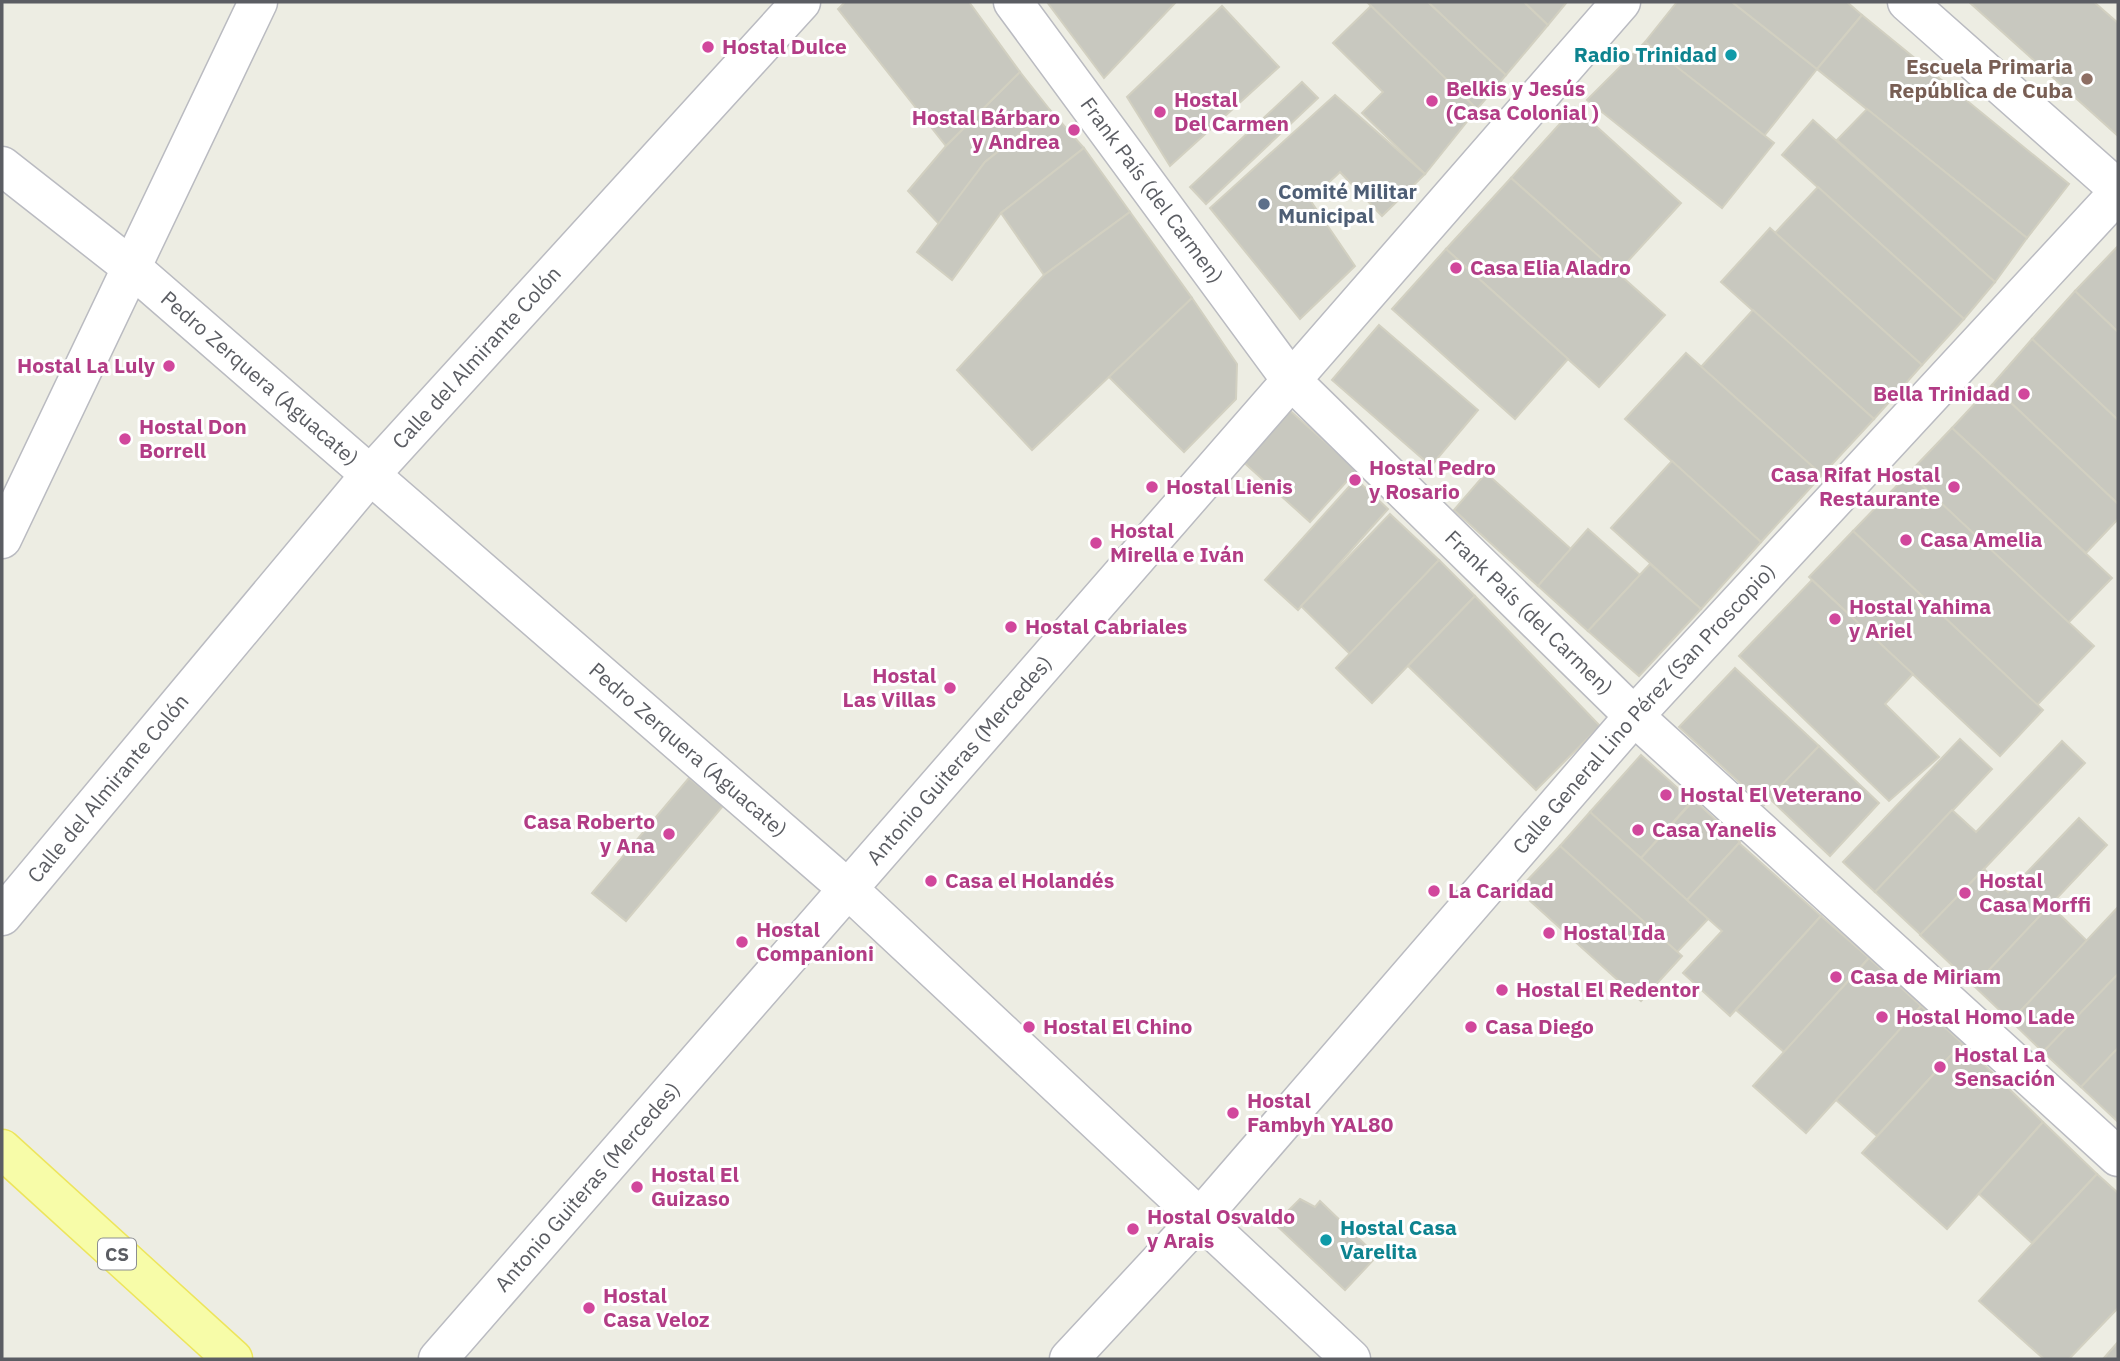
<svg xmlns="http://www.w3.org/2000/svg" width="2120" height="1361" font-family="'IBM Plex Sans',sans-serif">
<style>
.building{fill:#c8c8bf;stroke:#d2d0c1;stroke-width:2}
.lines{fill:none;stroke-linecap:round;stroke-linejoin:round}
.minor-casing{stroke:#babbc1;stroke-width:41}
.primary-casing{stroke:#ede55c;stroke-width:41}
.minor{stroke:#fff;stroke-width:38}
.primary{stroke:#f7fca8;stroke-width:38}
.hotel-dot{fill:#d1479c;stroke:#fff;stroke-width:2.5}
.culture-dot{fill:#0f9aa8;stroke:#fff;stroke-width:2.5}
.education-dot{fill:#8d6e63;stroke:#fff;stroke-width:2.5}
.service-dot{fill:#5c6f8a;stroke:#fff;stroke-width:2.5}
.labels{text-anchor:middle;stroke-width:6;stroke-linejoin:round;paint-order:stroke}
.shield{fill:#fff;stroke:#8c8e92;stroke-width:2}
.shield-label{font-size:19px;font-weight:bold;fill:#5b5d63}
.hotel-label{font-size:21px;font-weight:bold;fill:#b23c85;stroke:#fff;text-anchor:start}
.culture-label{font-size:21px;font-weight:bold;fill:#0d838f;stroke:#fff;text-anchor:end}
.education-label{font-size:21px;font-weight:bold;fill:#785e54;stroke:#fff;text-anchor:end}
.street-label{font-size:21px;fill:#5b5d63;stroke:#fff}
.service-label{font-size:21px;font-weight:bold;fill:#4e5e75;stroke:#fff;text-anchor:start}
</style>
<rect width="100%" height="100%" fill="#edede3"/>
<g class="building">
<path d="M845,2H969L1020,72L946,146L838,9Z"/>
<path d="M1047,2H1176L1104,78Z"/>
<path d="M1367,2H1428L1506,75L1477,109Z"/>
<path d="M1428,2H1524L1548,25L1506,75Z"/>
<path d="M1524,2H1567L1548,25Z"/>
<path d="M1677,2H1732L1817,69L1764,136L1645,42Z"/>
<path d="M1732,2H1847L1862,15L1817,69Z"/>
<path d="M1969,2H2094L2118,23V136Z"/>
<path d="M1222,6L1279,67L1170,166L1127,97Z"/>
<path d="M1371,6L1477,109L1425,174L1362,113L1383,92L1333,43Z"/>
<path d="M1862,15L2069,184L2027,238L1817,69Z"/>
<path d="M1645,42L1774,143L1722,208L1587,100Z"/>
<path d="M1020,72L1050,110L985,162L939,224L908,191L946,146Z"/>
<path d="M1302,82L1318,98L1206,204L1190,187Z"/>
<path d="M1335,95L1425,174L1382,216L1340,172L1310,200L1355,266L1300,319L1210,208Z"/>
<path d="M1575,107L1681,203L1617,273L1511,178Z"/>
<path d="M1867,109L2027,238L1995,282L1837,140Z"/>
<path d="M1050,110L1084,148L1001,213L952,280L917,252L985,162Z"/>
<path d="M1813,120L1995,282L1964,319L1782,155Z"/>
<path d="M1084,148L1130,212L1044,275L1001,213Z"/>
<path d="M1511,178L1665,315L1599,387L1446,249Z"/>
<path d="M1818,187L1964,319L1922,365L1775,233Z"/>
<path d="M1130,212L1192,298L1032,450L957,370L1044,275Z"/>
<path d="M1770,228L1922,365L1874,419L1721,282Z"/>
<path d="M2118,246V332L2075,291Z"/>
<path d="M1446,249L1568,359L1515,419L1392,309Z"/>
<path d="M2075,291L2118,332V420L2032,339Z"/>
<path d="M1192,298L1237,364L1236,399L1184,452L1109,377Z"/>
<path d="M1753,310L1874,419L1822,475L1701,367Z"/>
<path d="M1379,325L1478,410L1431,466L1332,380Z"/>
<path d="M2032,339L2118,420V504L1992,385Z"/>
<path d="M1686,353L1822,475L1761,542L1625,419Z"/>
<path d="M1992,385L2118,504V519L2086,553L1952,428Z"/>
<path d="M1287,408L1357,470L1310,522L1240,459Z"/>
<path d="M1952,428L2112,578L2068,623L1909,473Z"/>
<path d="M1672,461L1761,542L1701,609L1611,528Z"/>
<path d="M1486,473L1571,549L1538,586L1454,510Z"/>
<path d="M1909,473L2094,646L2037,705L1853,531Z"/>
<path d="M1356,479L1388,509L1298,610L1265,580Z"/>
<path d="M1390,514L1439,560L1350,654L1301,606Z"/>
<path d="M1588,529L1640,575L1588,631L1538,586Z"/>
<path d="M1853,531L2043,710L2000,756L1809,577Z"/>
<path d="M1439,560L1475,596L1372,703L1336,668Z"/>
<path d="M1650,564L1701,609L1639,676L1588,631Z"/>
<path d="M1812,580L1913,674L1885,704L1939,757L1889,801L1739,656Z"/>
<path d="M1475,596L1600,726L1536,790L1408,666Z"/>
<path d="M1735,668L1819,746L1764,805L1679,727Z"/>
<path d="M1960,739L1992,769L1875,892L1843,862Z"/>
<path d="M2062,741L2085,763L1921,935L1875,892L1952,810L1976,832Z"/>
<path d="M1819,746L1879,803L1830,856L1769,798Z"/>
<path d="M1641,755L1692,801L1641,858L1590,812Z"/>
<path d="M689,778L723,806L626,921L592,893Z"/>
<path d="M1694,800L1740,842L1687,900L1641,858Z"/>
<path d="M1590,812L1708,919L1677,952L1560,846Z"/>
<path d="M2079,818L2107,845L1974,986L1920,935L1984,869L2008,892Z"/>
<path d="M1739,843L1821,916L1730,1016L1683,973L1722,931L1687,900Z"/>
<path d="M1560,846L1682,956L1641,1001L1518,890Z"/>
<path d="M2050,905L2087,941L2011,1021L1974,986Z"/>
<path d="M2118,907V974L2043,1052L2011,1021Z"/>
<path d="M1821,916L1869,958L1784,1052L1736,1010Z"/>
<path d="M1869,958L1921,1006L1806,1133L1753,1086Z"/>
<path d="M2118,974V1048L2081,1087L2043,1052Z"/>
<path d="M1921,1006L1962,1043L1877,1136L1836,1100Z"/>
<path d="M1962,1043L2043,1122L1947,1229L1862,1153Z"/>
<path d="M2118,1048V1122L2081,1087Z"/>
<path d="M2043,1122L2097,1174L2032,1243L1979,1194Z"/>
<path d="M2097,1174L2118,1193V1308L2069,1359H2044L1979,1301Z"/>
<path d="M1300,1199L1315,1207L1320,1201L1377,1256L1345,1290L1275,1224Z"/>
<path d="M2118,1342V1359H2103Z"/>
</g>
<g class="lines">
<g class="minor-casing">
<g id="minor">
<path id="s1" d="M1013,2L1291,380L1634,716L2118,1157"/>
<path d="M1907,2L2118,189"/>
<path id="s2" d="M2,166L132,268L848,889L1351,1359"/>
<path d="M2,539L258,2"/>
<path id="s3" d="M2,916L370,475L801,2"/>
<path id="s4" d="M438,1359L1621,2"/>
<path id="s5" d="M1069,1359L1200,1218L1634,716L2118,193"/>
</g>
</g>
<g class="primary-casing">
<path id="primary" d="M2,1149L233,1359"/>
</g>
<use href="#minor" class="minor"/>
<use href="#primary" class="primary"/>
</g>
<g class="hotel-dot">
<circle cx="708" cy="47" r="7"/>
<circle cx="1432" cy="101" r="7"/>
<circle cx="1160" cy="112" r="7"/>
<circle cx="1074" cy="130" r="7"/>
<circle cx="1456" cy="268" r="7"/>
<circle cx="169" cy="366" r="7"/>
<circle cx="2024" cy="394" r="7"/>
<circle cx="125" cy="439" r="7"/>
<circle cx="1355" cy="480" r="7"/>
<circle cx="1152" cy="487" r="7"/>
<circle cx="1954" cy="487" r="7"/>
<circle cx="1906" cy="540" r="7"/>
<circle cx="1096" cy="543" r="7"/>
<circle cx="1835" cy="619" r="7"/>
<circle cx="1011" cy="627" r="7"/>
<circle cx="950" cy="688" r="7"/>
<circle cx="1666" cy="795" r="7"/>
<circle cx="1638" cy="830" r="7"/>
<circle cx="669" cy="834" r="7"/>
<circle cx="931" cy="881" r="7"/>
<circle cx="1434" cy="891" r="7"/>
<circle cx="1965" cy="893" r="7"/>
<circle cx="1549" cy="933" r="7"/>
<circle cx="742" cy="942" r="7"/>
<circle cx="1836" cy="977" r="7"/>
<circle cx="1502" cy="990" r="7"/>
<circle cx="1882" cy="1017" r="7"/>
<circle cx="1029" cy="1027" r="7"/>
<circle cx="1471" cy="1027" r="7"/>
<circle cx="1940" cy="1067" r="7"/>
<circle cx="1233" cy="1113" r="7"/>
<circle cx="637" cy="1187" r="7"/>
<circle cx="1133" cy="1229" r="7"/>
<circle cx="589" cy="1308" r="7"/>
</g>
<g class="culture-dot">
<circle cx="1731" cy="55" r="7"/>
<circle cx="1326" cy="1240" r="7"/>
</g>
<circle class="education-dot" cx="2087" cy="79" r="7"/>
<circle class="service-dot" cx="1264" cy="204" r="7"/>
<g class="labels">
<rect class="shield" x="98" y="1238.5" width="38" height="31" rx="5"/>
<g class="shield-label">
<text x="117" y="1261">CS</text>
</g>
<g class="hotel-label">
<text x="722" y="54">Hostal Dulce</text>
<text x="1446" y="96">Belkis y Jesús<tspan x="1446" dy="24">(Casa Colonial )</tspan></text>
<text x="1174" y="107">Hostal<tspan x="1174" dy="24">Del Carmen</tspan></text>
<text x="1060" y="125" text-anchor="end">Hostal Bárbaro<tspan x="1060" dy="24">y Andrea</tspan></text>
<text x="1470" y="275">Casa Elia Aladro</text>
<text x="155" y="373" text-anchor="end">Hostal La Luly</text>
<text x="2010" y="401" text-anchor="end">Bella Trinidad</text>
<text x="139" y="434">Hostal Don<tspan x="139" dy="24">Borrell</tspan></text>
<text x="1369" y="475">Hostal Pedro<tspan x="1369" dy="24">y Rosario</tspan></text>
<text x="1940" y="482" text-anchor="end">Casa Rifat Hostal<tspan x="1940" dy="24">Restaurante</tspan></text>
<text x="1166" y="494">Hostal Lienis</text>
<text x="1110" y="538">Hostal<tspan x="1110" dy="24">Mirella e Iván</tspan></text>
<text x="1920" y="547">Casa Amelia</text>
<text x="1849" y="614">Hostal Yahima<tspan x="1849" dy="24">y Ariel</tspan></text>
<text x="1025" y="634">Hostal Cabriales</text>
<text x="936" y="683" text-anchor="end">Hostal<tspan x="936" dy="24">Las Villas</tspan></text>
<text x="1680" y="802">Hostal El Veterano</text>
<text x="655" y="829" text-anchor="end">Casa Roberto<tspan x="655" dy="24">y Ana</tspan></text>
<text x="1652" y="837">Casa Yanelis</text>
<text x="945" y="888">Casa el Holandés</text>
<text x="1979" y="888">Hostal<tspan x="1979" dy="24">Casa Morffi</tspan></text>
<text x="1448" y="898">La Caridad</text>
<text x="756" y="937">Hostal<tspan x="756" dy="24">Companioni</tspan></text>
<text x="1563" y="940">Hostal Ida</text>
<text x="1850" y="984">Casa de Miriam</text>
<text x="1516" y="997">Hostal El Redentor</text>
<text x="1896" y="1024">Hostal Homo Lade</text>
<text x="1043" y="1034">Hostal El Chino</text>
<text x="1485" y="1034">Casa Diego</text>
<text x="1954" y="1062">Hostal La<tspan x="1954" dy="24">Sensación</tspan></text>
<text x="1247" y="1108">Hostal<tspan x="1247" dy="24">Fambyh YAL80</tspan></text>
<text x="651" y="1182">Hostal El<tspan x="651" dy="24">Guizaso</tspan></text>
<text x="1147" y="1224">Hostal Osvaldo<tspan x="1147" dy="24">y Arais</tspan></text>
<text x="603" y="1303">Hostal<tspan x="603" dy="24">Casa Veloz</tspan></text>
</g>
<g class="culture-label">
<text x="1717" y="62">Radio Trinidad</text>
<text x="1340" y="1235" text-anchor="start">Hostal Casa<tspan x="1340" dy="24">Varelita</tspan></text>
</g>
<g class="education-label">
<text x="2073" y="74">Escuela Primaria<tspan x="2073" dy="24">República de Cuba</tspan></text>
</g>
<g class="street-label">
<text dy="7" stroke="none"><textPath href="#s1" startOffset="234">Frank País (del Carmen)</textPath></text>
<text dy="7" stroke="none"><textPath href="#s3" startOffset="733">Calle del Almirante Colón</textPath></text>
<text dy="7" stroke="none"><textPath href="#s2" startOffset="334">Pedro Zerquera (Aguacate)</textPath></text>
<text dy="7" stroke="none"><textPath href="#s1" startOffset="802">Frank País (del Carmen)</textPath></text>
<text dy="7" stroke="none"><textPath href="#s5" startOffset="868">Calle General Lino Pérez (San Proscopio)</textPath></text>
<text dy="7" stroke="none"><textPath href="#s2" startOffset="901">Pedro Zerquera (Aguacate)</textPath></text>
<text dy="7" stroke="none"><textPath href="#s4" startOffset="794">Antonio Guiteras (Mercedes)</textPath></text>
<text dy="7" stroke="none"><textPath href="#s3" startOffset="166">Calle del Almirante Colón</textPath></text>
<text dy="7" stroke="none"><textPath href="#s4" startOffset="228">Antonio Guiteras (Mercedes)</textPath></text>
</g>
<g class="service-label">
<text x="1278" y="199">Comité Militar<tspan x="1278" dy="24">Municipal</tspan></text>
</g>
</g>
<rect width="2120" height="1361" fill="none" stroke="#5b5d63" stroke-width="7"/>
</svg>
